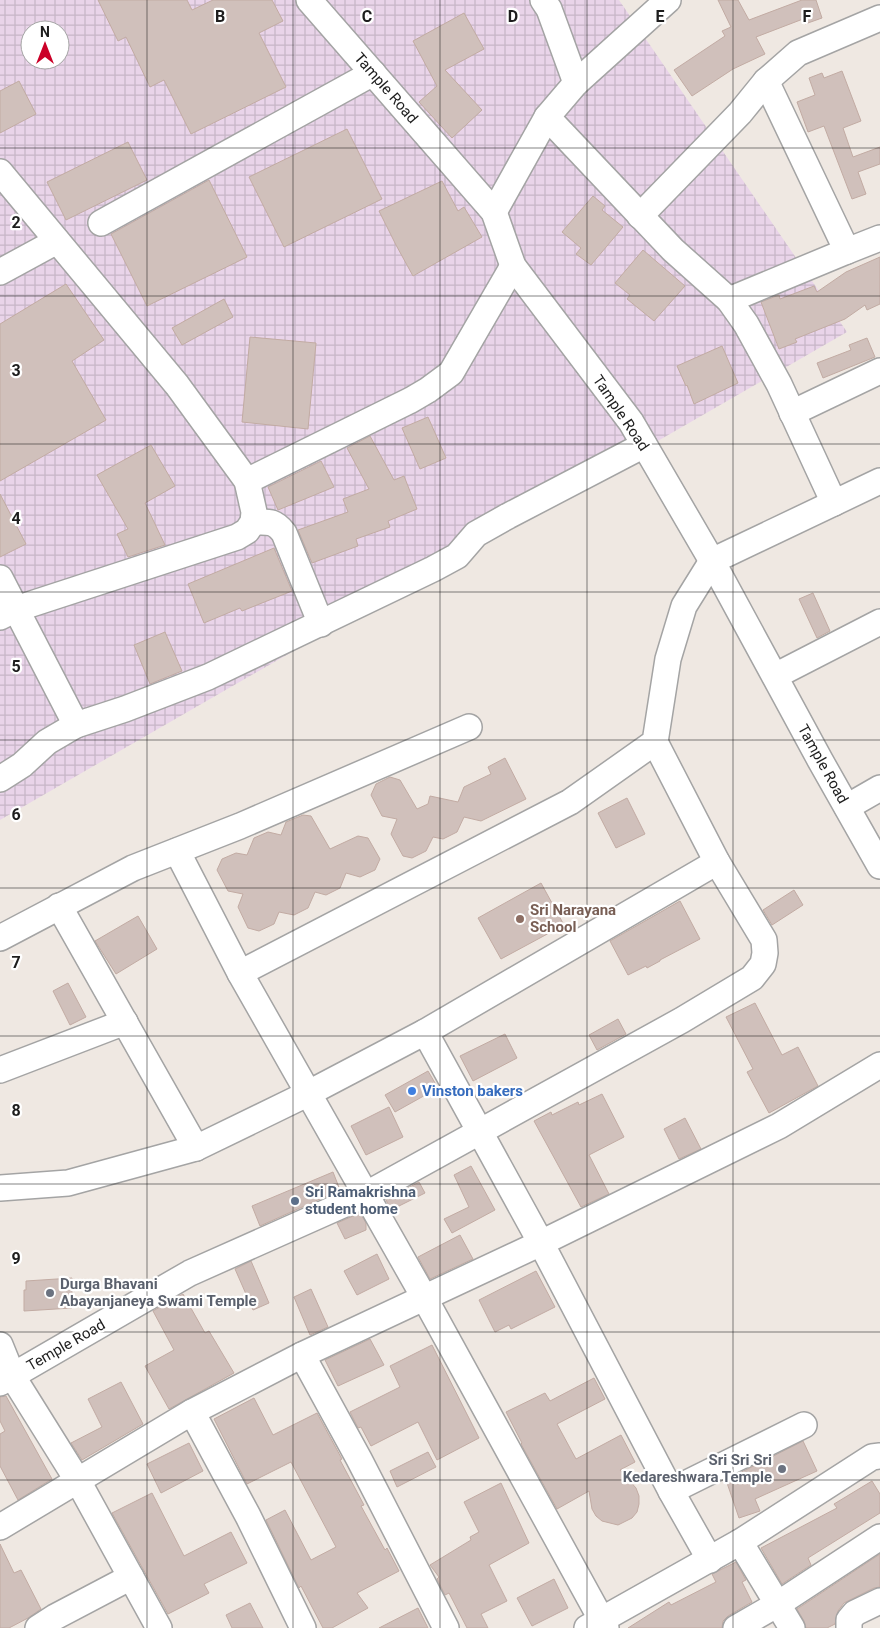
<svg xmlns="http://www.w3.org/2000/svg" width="880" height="1628" font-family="Roboto,sans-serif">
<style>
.industrial{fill:url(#industrial-grid);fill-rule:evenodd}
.building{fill:#d0c0bb;stroke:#c2aba3}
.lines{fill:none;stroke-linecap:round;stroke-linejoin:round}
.minor-casing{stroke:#a4a4a4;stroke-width:28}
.minor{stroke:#fff;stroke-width:25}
.grid{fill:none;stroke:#1d1d1d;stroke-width:1;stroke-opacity:0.55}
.education-dot{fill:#8d6e63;stroke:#fff;stroke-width:2}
.shop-dot{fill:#3f7fe0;stroke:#fff;stroke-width:2}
.service-dot{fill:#5c6f8a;stroke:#fff;stroke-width:2}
.worship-dot{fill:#6b7280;stroke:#fff;stroke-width:2}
.labels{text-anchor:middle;stroke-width:4.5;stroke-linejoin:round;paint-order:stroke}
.street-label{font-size:15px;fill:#1d1d1d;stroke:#fff}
.education-label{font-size:15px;font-weight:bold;fill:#785e54;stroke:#fff;text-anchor:start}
.shop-label{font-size:15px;font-weight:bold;fill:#366cbe;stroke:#fff;text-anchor:start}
.service-label{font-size:15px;font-weight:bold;fill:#4e5e75;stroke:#fff;text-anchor:start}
.worship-label{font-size:15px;font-weight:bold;fill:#5b616d;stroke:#fff;text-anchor:start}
.grid-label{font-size:16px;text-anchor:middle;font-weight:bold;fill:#1d1d1d;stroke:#fff;stroke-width:4.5;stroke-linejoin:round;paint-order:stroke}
</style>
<defs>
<pattern id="industrial-grid" width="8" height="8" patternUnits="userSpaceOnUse" patternTransform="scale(1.25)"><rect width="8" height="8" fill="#e9d4e9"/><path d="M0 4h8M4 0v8" fill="none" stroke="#c7b6c7"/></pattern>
</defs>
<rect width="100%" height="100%" fill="#efe8e2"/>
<path class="industrial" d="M0,0H619L847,332L0,820ZM30,30H60V60H30Z"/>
<g class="building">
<path d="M98,0H187L192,10L213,0H272L283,21L259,33L286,87L191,134L164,80L150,87L126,37L118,41Z"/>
<path d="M718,0H738L749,20L802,0H816L822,18L805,24L803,19L756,37L765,54L733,69L692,96L674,70L725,36L722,31L731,27Z"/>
<path d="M464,13L484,49L445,70L482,110L452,138L419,102L437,86L413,41Z"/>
<path d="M842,71L861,121L843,128L853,157L880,147V164L858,172L866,194L852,199L824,126L808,132L797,102L815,95L809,78L822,73L824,78Z"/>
<path d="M19,81L36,114L0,133V91Z"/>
<path d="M347,129L382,199L284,247L249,177Z"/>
<path d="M128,142L147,180L66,220L47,182Z"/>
<path d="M209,180L247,257L147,306L111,234Z"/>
<path d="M442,181L458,211L464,207L482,237L413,276L396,245L379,211Z"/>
<path d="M593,196L605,206L602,210L623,227L591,265L576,254L581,248L562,232Z"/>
<path d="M643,250L685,286L654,321L627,299L630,295L615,283Z"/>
<path d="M880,257V304L867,310L865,305L845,319L795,339L797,342L779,349L761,302L779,295L780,299L814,286L817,292L846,272Z"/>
<path d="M66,284L104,340L72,361L106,420L0,481V324Z"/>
<path d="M224,299L233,317L182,345L172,328Z"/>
<path d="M250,337L316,343L308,429L242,422Z"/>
<path d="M867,338L875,357L823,378L817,363L851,350L849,345Z"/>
<path d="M722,346L738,383L694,404L687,385L686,386L677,366Z"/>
<path d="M428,417L446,458L420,469L402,428Z"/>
<path d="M370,436L394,480L404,476L417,509L388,521L390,527L356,539L358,546L312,563L298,530L348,512L343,499L369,489L347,448Z"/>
<path d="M151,445L175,486L145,503L165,545L128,557L117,534L128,529L97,475Z"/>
<path d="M321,461L334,487L278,510L268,487Z"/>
<path d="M0,494L26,544L0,557Z"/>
<path d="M274,548L292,591L242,611L240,608L204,623L188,584Z"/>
<path d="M813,593L830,631L817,638L799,599Z"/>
<path d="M165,632L182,671L150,684L134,645Z"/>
<path d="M505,758L526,799L481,821L464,817L457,832L443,839L433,837L426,851L412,858L403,856L391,834L397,819L382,816L371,795L376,784L390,777L400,780L417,809L428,804L430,796L458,802L464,787L491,774L488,767Z"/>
<path d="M627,798L645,834L616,848L598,813Z"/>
<path d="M303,815L311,816L330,849L358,836L368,838L380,859L375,870L360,877L346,873L340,888L326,895L315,892L308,908L294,915L279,912L274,924L259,931L248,928L238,907L243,894L228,891L217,870L222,859L236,853L247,855L254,838L268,832L281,835L286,822Z"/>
<path d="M541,883L564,925L501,959L478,918Z"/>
<path d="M794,890L803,905L772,925L763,910Z"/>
<path d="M680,901L700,939L660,960V961L647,968L646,966L628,975L610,941Z"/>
<path d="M138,916L157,949L116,974L95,941Z"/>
<path d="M68,983L86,1017L70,1025L53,991Z"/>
<path d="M755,1003L782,1055L798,1047L818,1086L769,1113L747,1072L753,1069L726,1017Z"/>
<path d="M618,1019L626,1034L597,1050L589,1035Z"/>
<path d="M505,1034L517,1058L473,1081L460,1056Z"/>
<path d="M428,1071L438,1088L395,1112L385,1095Z"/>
<path d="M602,1094L624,1137L589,1155L609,1194L581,1207L534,1121L551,1112L552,1115L578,1102L579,1105Z"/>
<path d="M389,1107L403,1137L366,1155L351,1126Z"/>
<path d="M685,1118L701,1149L679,1159L664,1129Z"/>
<path d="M471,1166L495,1210L452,1233L444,1219L469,1207L454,1175Z"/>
<path d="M333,1172L340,1190L260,1226L252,1206Z"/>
<path d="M419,1182L425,1193L391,1210L386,1200Z"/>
<path d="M360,1213L366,1223V1230L345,1239L337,1223Z"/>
<path d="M460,1235L473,1259L430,1279L418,1257Z"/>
<path d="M377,1254L389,1279L357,1295L344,1271Z"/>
<path d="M251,1261L269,1303L253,1310L235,1269Z"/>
<path d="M536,1271L555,1307L511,1329L509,1325L495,1332L479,1300Z"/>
<path d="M72,1278V1308L24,1311V1290H26V1281Z"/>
<path d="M311,1289L328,1327L310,1335L294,1297Z"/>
<path d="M183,1294L205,1333L209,1331L234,1373L169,1409L145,1366L174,1350L153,1311Z"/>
<path d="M370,1339L384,1365L338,1386L325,1360Z"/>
<path d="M432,1345L479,1438L437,1460L418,1422L371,1446L361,1427L358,1428L350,1412L400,1387L390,1366Z"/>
<path d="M594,1378L605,1399L557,1424L576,1459L621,1435L635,1462L620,1470L636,1488L639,1496V1504L637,1512L632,1518L618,1525L602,1521L596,1516L592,1509L589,1491L557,1509L521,1444L522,1443L506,1412L545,1393L550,1401Z"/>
<path d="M121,1382L143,1424L82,1460L71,1443L102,1427L88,1399Z"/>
<path d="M6,1396L52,1479L18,1500L0,1466V1434L5,1431L0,1421V1397Z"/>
<path d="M254,1398L273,1435L317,1413L342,1459L340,1460L364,1505L361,1506L385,1550L387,1548L399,1571L357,1593L368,1608L332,1628H323L301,1586L299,1588L266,1520L285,1510L311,1560L336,1547L291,1462L247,1484L214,1419Z"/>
<path d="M803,1441L817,1471L755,1499L760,1511L739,1518L726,1480Z"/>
<path d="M189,1443L203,1471L161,1493L147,1464Z"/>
<path d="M428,1452L436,1467L397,1487L390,1471Z"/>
<path d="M872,1481L880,1494V1513L808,1558L811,1565L782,1584L761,1548L837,1508L834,1504Z"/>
<path d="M501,1483L529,1543L489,1565L507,1601L481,1614L488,1628H467L449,1593L445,1595L437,1579L439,1577L430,1565L471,1540L470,1537L479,1532L464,1502Z"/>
<path d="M152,1493L184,1556L231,1532L247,1563L204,1584L209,1593L168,1614L112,1513Z"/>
<path d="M0,1544L14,1573L21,1570L41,1609L28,1618L9,1628H0Z"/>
<path d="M880,1554V1587L874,1588L844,1603L838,1611L835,1624L827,1628H806L804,1621L797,1609Z"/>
<path d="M736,1562L746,1580L742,1582L752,1602L728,1616L723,1621L722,1628H628L669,1602L671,1605L716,1582L712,1574Z"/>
<path d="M554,1579L568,1608L532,1626L517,1598Z"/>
<path d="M250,1603L263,1628H232L226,1615Z"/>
<path d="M418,1608L428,1628H379Z"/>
</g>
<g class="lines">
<g class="minor-casing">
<g id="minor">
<path d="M309,0L494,212L513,266L631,422L712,561L820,760L880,866"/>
<path d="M543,0L549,9L576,83"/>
<path d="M766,81L847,251L880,238"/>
<path d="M547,117L673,250L729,300L746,324L779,384L834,503"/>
<path d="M0,172L177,385L247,481L254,512L253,522L247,531L237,537L16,609L0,617"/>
<path d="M494,212L547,117L576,83L668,0"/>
<path d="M640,216L740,113L766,81L798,53L880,18"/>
<path d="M101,223L373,73"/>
<path d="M0,272L57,241"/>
<path d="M729,300L847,251"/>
<path d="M792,413L880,371"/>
<path d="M247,481L411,400L428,390L451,373L513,266"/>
<path d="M253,522C268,522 274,520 284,533L321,624"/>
<path d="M0,578L76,725L125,709L208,677L433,569L457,556L476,534L508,516L644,445"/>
<path d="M775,676L880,622"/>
<path d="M0,779L22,765L47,742L76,725"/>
<path d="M847,807L880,788"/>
<path d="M177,851L240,973"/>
<path d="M59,906L196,1148"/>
<path d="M0,938L133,868L240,826L469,727"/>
<path d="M425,1032L541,1243L671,1491L710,1560"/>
<path d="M0,1070L125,1022"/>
<path d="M0,1188L68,1183L196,1148L307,1094L425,1032L717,862"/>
<path d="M0,1345L13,1377L78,1481L159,1628"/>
<path d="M302,1355L359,1459L446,1628"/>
<path d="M0,1383L190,1273L365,1195L682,1020L752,978L763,964L765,953L764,940L717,862L655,742"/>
<path d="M192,1412L248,1516L303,1628"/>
<path d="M671,1491L804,1425"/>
<path d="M0,1527L192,1412L302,1355L541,1243L779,1126L880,1065"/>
<path d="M740,1542L792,1628"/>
<path d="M38,1628L55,1617L131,1577"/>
<path d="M587,1628L740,1542L872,1457L880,1456"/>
<path d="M606,1628L424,1297L240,973L570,802L655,742L668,659L684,606L712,561L880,481"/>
<path d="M736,1628L778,1604L880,1537"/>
<path d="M849,1628V1620L855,1613L880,1601"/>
</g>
</g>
<use href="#minor" class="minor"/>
</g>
<path class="grid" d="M147,0V1628M293,0V1628M440,0V1628M587,0V1628M733,0V1628M0,148H880M0,296H880M0,444H880M0,592H880M0,740H880M0,888H880M0,1036H880M0,1184H880M0,1332H880M0,1480H880"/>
<circle class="education-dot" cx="520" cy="919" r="5"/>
<circle class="shop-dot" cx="412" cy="1091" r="5"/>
<circle class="service-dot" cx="295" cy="1201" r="5"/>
<g class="worship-dot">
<circle cx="50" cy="1293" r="5"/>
<circle cx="782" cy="1469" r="5"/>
</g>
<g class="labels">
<g class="street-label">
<text transform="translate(386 88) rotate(49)" y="5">Tample Road</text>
<text transform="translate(621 413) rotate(56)" y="5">Tample Road</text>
<text transform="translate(823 764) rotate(61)" y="5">Tample Road</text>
<text transform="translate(66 1345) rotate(-30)" y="5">Temple Road</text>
</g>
<g class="education-label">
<text x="530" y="915">Sri Narayana<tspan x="530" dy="17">School</tspan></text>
</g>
<g class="shop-label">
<text x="422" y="1096">Vinston bakers</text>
</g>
<g class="service-label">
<text x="305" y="1197">Sri Ramakrishna<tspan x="305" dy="17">student home</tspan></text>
</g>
<g class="worship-label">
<text x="60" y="1289">Durga Bhavani<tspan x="60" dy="17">Abayanjaneya Swami Temple</tspan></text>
<text x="772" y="1465" text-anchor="end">Sri Sri Sri<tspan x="772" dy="17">Kedareshwara Temple</tspan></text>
</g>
</g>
<g class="grid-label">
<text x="220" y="22">B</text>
<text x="367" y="22">C</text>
<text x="513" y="22">D</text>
<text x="660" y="22">E</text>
<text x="807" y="22">F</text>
<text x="16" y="228">2</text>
<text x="16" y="376">3</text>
<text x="16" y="524">4</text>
<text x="16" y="672">5</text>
<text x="16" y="820">6</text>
<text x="16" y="968">7</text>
<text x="16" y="1116">8</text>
<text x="16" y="1264">9</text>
</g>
<g transform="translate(45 45)"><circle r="24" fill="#ffffff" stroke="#a5a5a5"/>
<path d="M0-4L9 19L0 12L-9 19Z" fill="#cb0028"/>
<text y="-8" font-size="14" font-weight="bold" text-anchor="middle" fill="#1d1d1d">N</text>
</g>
</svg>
